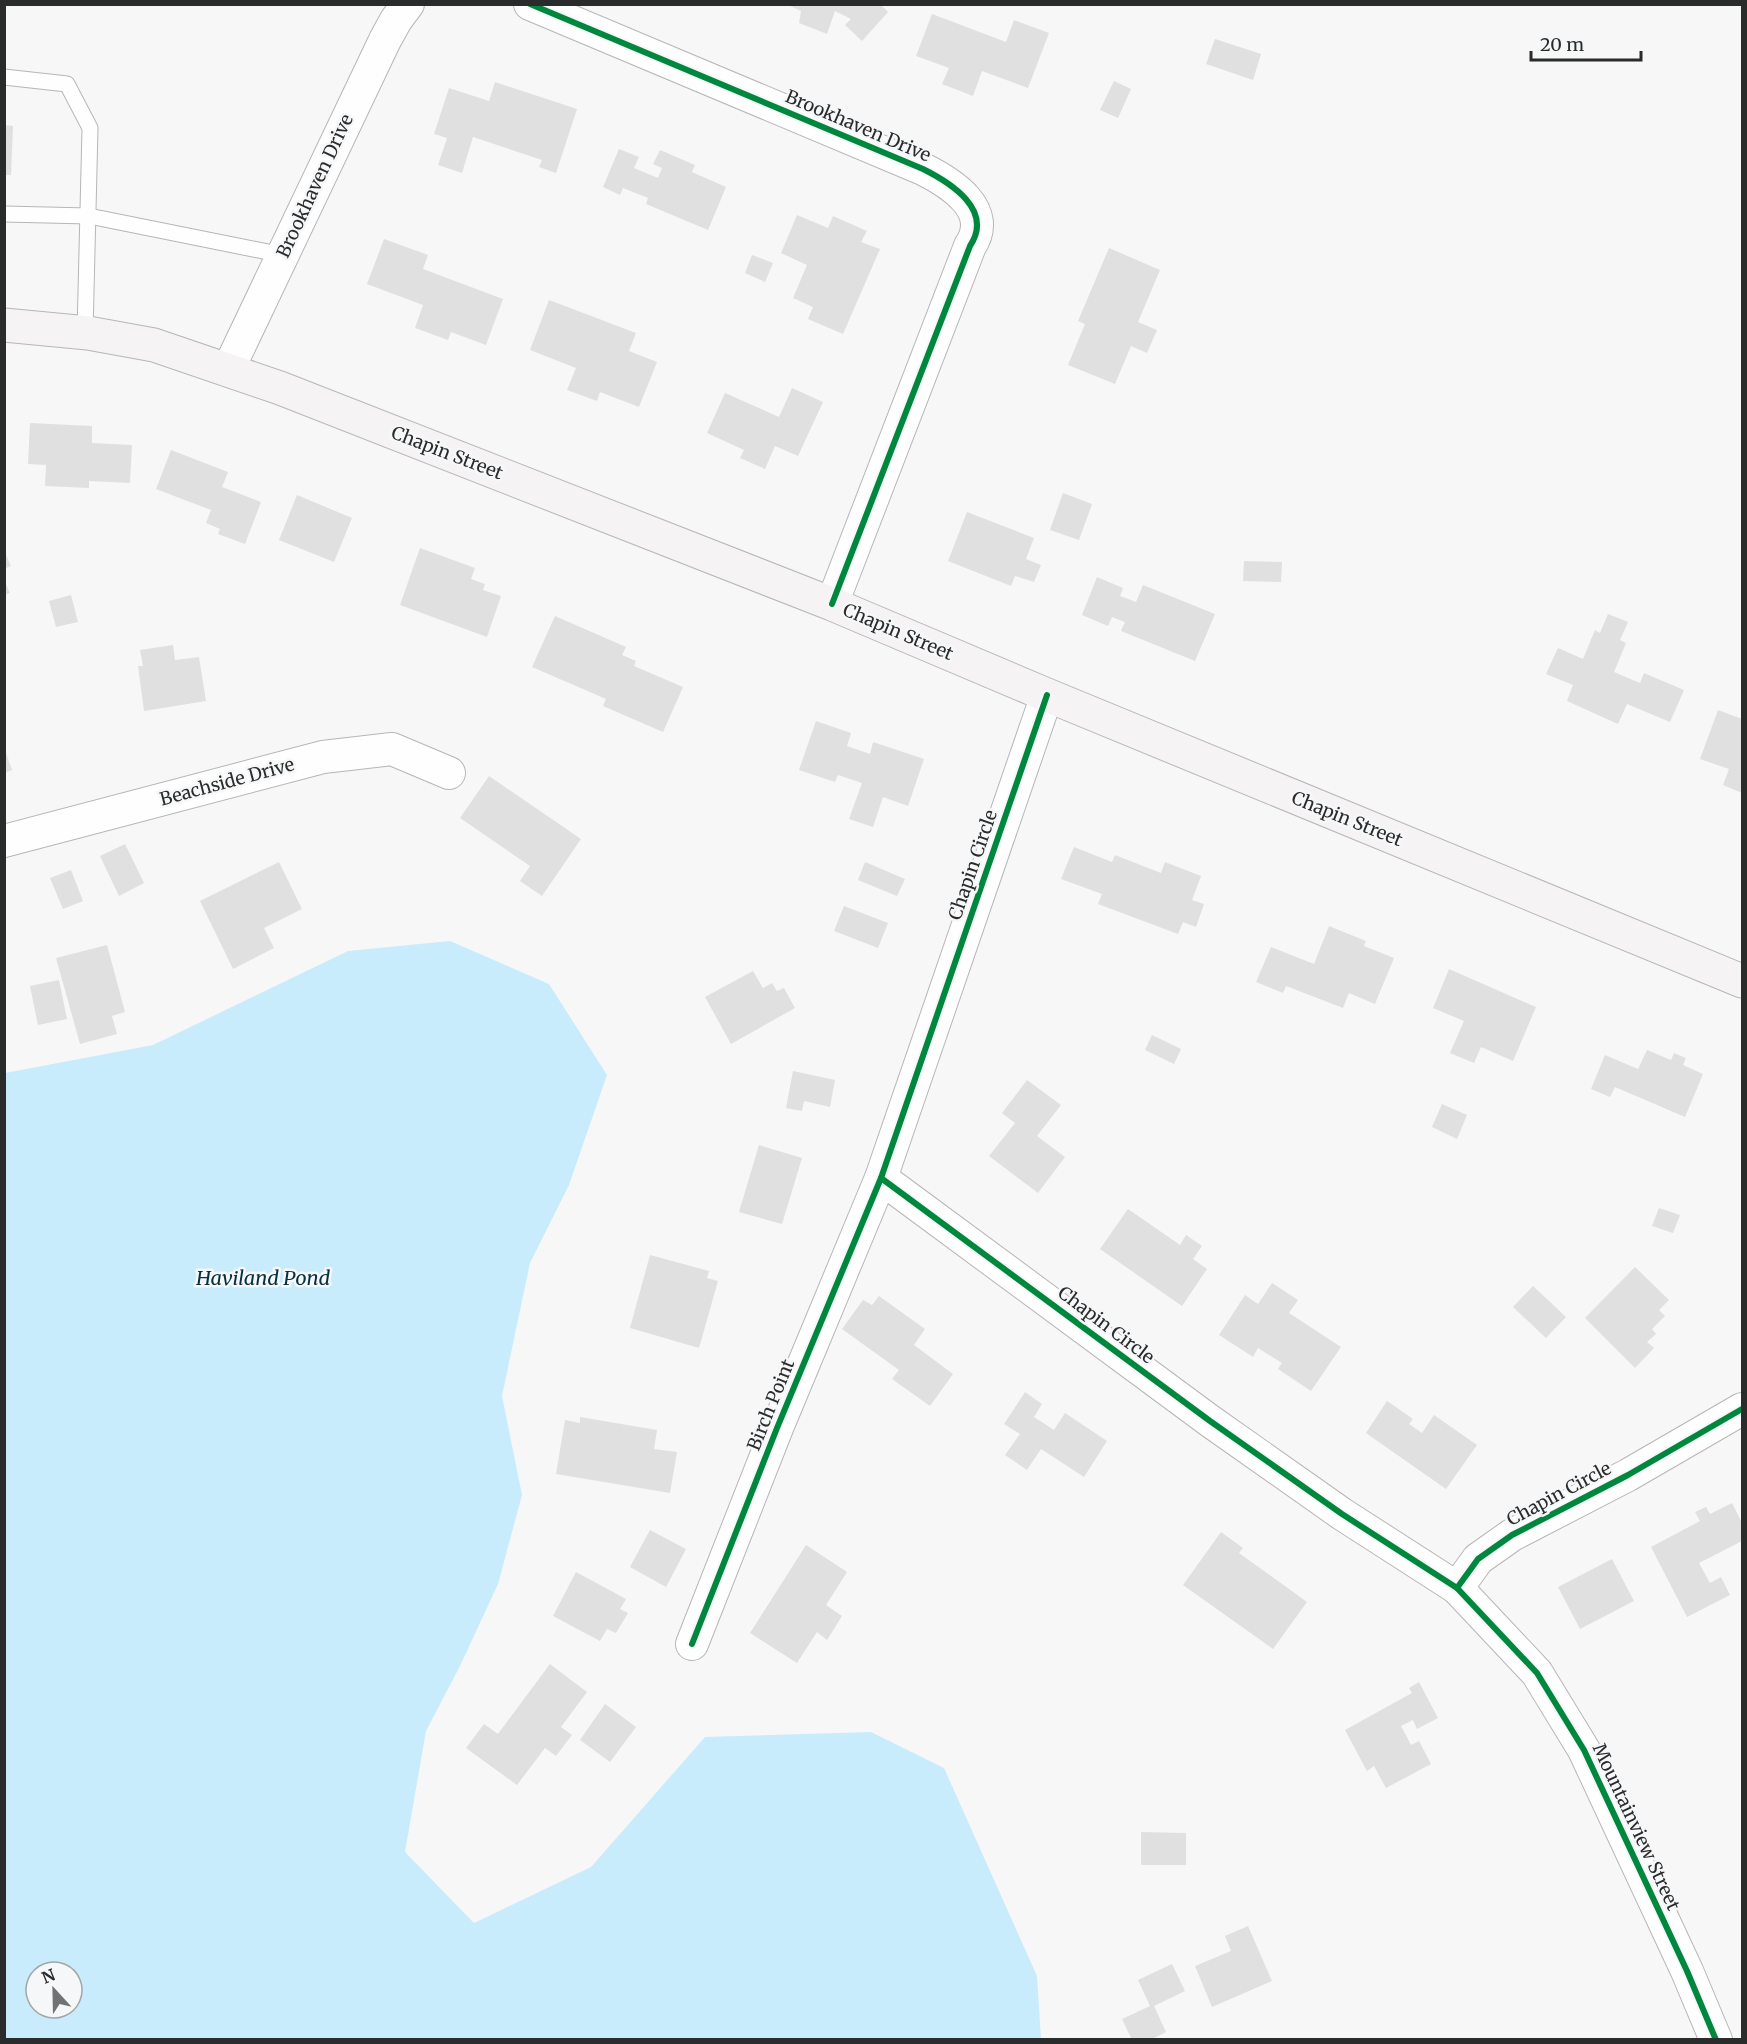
<svg xmlns="http://www.w3.org/2000/svg" width="1747" height="2044" font-family="Merriweather,serif">
<style>
.water{fill:#c9ecfd;fill-rule:evenodd}
.building{fill:#e0e0e0}
.lines{fill:none;stroke-linecap:round;stroke-linejoin:round}
.service-casing{stroke:#b6b6b7;stroke-width:17}
.minor-casing{stroke:#b6b6b7;stroke-width:34}
.secondary-casing{stroke:#b6b6b7;stroke-width:35}
.service{stroke:#fefefe;stroke-width:15}
.minor{stroke:#fefefe;stroke-width:32}
.secondary{stroke:#f6f3f5;stroke-width:33}
.cycleway-casing{stroke:#f6f7f9;stroke-width:10}
.cycleway{stroke:#00873e;stroke-width:6}
.labels{text-anchor:middle;stroke-width:5;stroke-linejoin:round;paint-order:stroke}
.street-label{font-size:18px;fill:#2a2b2b;stroke:#f6f7f9}
.water-label{font-size:20px;font-style:italic;fill:#043041;stroke:#f6f7f9}
</style>
<rect width="100%" height="100%" fill="#f7f7f8"/>
<path class="water" d="M450,941L549,984L607,1075L569,1185L530,1263L502,1396L522,1495L498,1584L460,1666L426,1731L405,1852L474,1923L591,1867L705,1737L871,1732L944,1768L1037,1976L1041,2039H5V1073L153,1045L348,951ZM36,1972H72V2008H36Z"/>
<g class="building">
<path d="M786,4H880L888,12L862,41L845,25L851,19L835,11L827,34L799,23L801,11Z"/>
<path d="M932,14L1006,42L1014,20L1049,33L1028,88L982,71L973,96L942,84L949,68L916,56Z"/>
<path d="M1215,39L1261,54L1253,80L1206,64Z"/>
<path d="M1114,81L1131,89L1118,118L1100,110Z"/>
<path d="M495,82L577,109L556,173L539,167L542,160L473,137L462,173L438,165L447,138L434,134L449,88L489,101Z"/>
<path d="M4,125L13,126L11,175H4Z"/>
<path d="M619,149L639,157L634,168L658,178L662,168L653,164L660,150L695,165L692,172L726,187L708,230L646,204L648,198L623,188L620,195L603,187Z"/>
<path d="M797,215L828,228L833,216L867,231L861,242L880,249L843,334L808,319L813,307L793,298L807,265L781,253Z"/>
<path d="M384,239L428,255L423,269L503,299L486,345L451,332L448,340L415,328L423,305L367,284Z"/>
<path d="M1109,248L1160,270L1138,322L1157,330L1147,353L1131,346L1115,384L1068,365L1085,324L1078,321Z"/>
<path d="M752,255L773,263L765,282L745,273Z"/>
<path d="M549,300L636,333L629,351L657,362L639,407L600,392L597,401L567,390L576,368L530,350Z"/>
<path d="M792,388L823,402L798,456L775,446L765,469L740,458L744,450L707,433L725,393L779,417Z"/>
<path d="M30,423L92,426V443L132,445L130,483L89,481V488L45,486L46,465L28,464Z"/>
<path d="M171,450L228,472L222,487L261,502L245,544L218,534L220,529L206,523L211,510L156,489Z"/>
<path d="M1063,493L1092,504L1079,540L1050,530Z"/>
<path d="M297,495L352,518L334,562L279,540Z"/>
<path d="M967,512L1034,538L1026,559L1041,565L1034,582L1015,576L1011,586L948,561Z"/>
<path d="M420,548L475,568L471,579L485,584L483,590L501,596L487,637L400,605Z"/>
<path d="M4,550L11,566L4,569Z"/>
<path d="M1244,561L1282,562L1281,582L1243,581Z"/>
<path d="M1097,577L1123,588L1120,596L1136,602L1143,585L1215,614L1195,661L1121,631L1125,622L1112,617L1108,626L1082,615Z"/>
<path d="M4,580L10,593L4,595Z"/>
<path d="M71,595L78,622L56,627L49,601Z"/>
<path d="M1608,614L1628,622L1620,640L1626,643L1614,672L1640,683L1644,673L1684,690L1670,722L1627,704L1618,724L1567,701L1573,685L1546,674L1558,648L1583,659L1595,630L1600,633Z"/>
<path d="M555,616L626,647L622,655L636,661L634,666L683,687L663,732L603,706L606,699L532,667Z"/>
<path d="M173,645L175,660L199,657L206,701L144,711L138,666H143L140,650Z"/>
<path d="M1718,710L1742,719V793L1723,785L1729,769L1700,759Z"/>
<path d="M816,721L851,733L847,746L870,754L873,742L924,759L908,806L883,797L873,827L849,819L862,783L838,775L835,782L799,770Z"/>
<path d="M4,747L12,770L4,773Z"/>
<path d="M489,776L581,839L542,896L520,881L530,866L460,818Z"/>
<path d="M125,844L144,883L119,896L100,856Z"/>
<path d="M1074,847L1112,862L1115,855L1161,873L1165,862L1201,876L1192,900L1204,904L1196,927L1183,922L1178,934L1098,904L1102,894L1061,879Z"/>
<path d="M279,862L302,909L264,928L274,948L233,969L200,901Z"/>
<path d="M865,862L905,879L897,896L858,880Z"/>
<path d="M71,870L83,901L63,909L50,878Z"/>
<path d="M844,906L888,923L878,948L834,931Z"/>
<path d="M1329,926L1366,941L1364,946L1394,958L1375,1004L1349,993L1343,1008L1286,986L1283,993L1256,982L1271,947L1314,964Z"/>
<path d="M107,945L125,1012L112,1016L117,1034L80,1044L56,958Z"/>
<path d="M1449,969L1536,1007L1513,1061L1481,1047L1474,1063L1450,1053L1464,1021L1433,1008Z"/>
<path d="M753,971L763,988L772,983L777,991L784,988L795,1008L731,1044L705,997Z"/>
<path d="M59,980L67,1019L38,1025L30,986Z"/>
<path d="M1152,1035L1181,1049L1174,1064L1145,1050Z"/>
<path d="M1647,1050L1671,1060L1674,1053L1686,1058L1683,1065L1703,1074L1685,1117L1615,1087L1610,1097L1591,1089L1605,1055L1638,1069Z"/>
<path d="M793,1071L835,1080L830,1107L804,1101L802,1111L786,1108Z"/>
<path d="M1027,1080L1061,1105L1037,1136L1065,1157L1038,1193L989,1156L1015,1123L1002,1113Z"/>
<path d="M1442,1104L1467,1115L1457,1139L1432,1127Z"/>
<path d="M759,1145L802,1158L782,1224L739,1212Z"/>
<path d="M1659,1208L1680,1215L1673,1233L1652,1226Z"/>
<path d="M1128,1209L1180,1245L1186,1235L1202,1246L1193,1259L1207,1269L1182,1306L1100,1249Z"/>
<path d="M650,1255L709,1271L707,1278L718,1281L699,1348L630,1328Z"/>
<path d="M1635,1267L1669,1300L1659,1310L1665,1316L1652,1329L1656,1334L1647,1342L1654,1348L1635,1368L1585,1318Z"/>
<path d="M1272,1283L1298,1300L1289,1313L1341,1347L1311,1391L1278,1369L1282,1363L1258,1348L1253,1357L1219,1335L1245,1295L1258,1304Z"/>
<path d="M1533,1286L1566,1317L1546,1338L1513,1307Z"/>
<path d="M879,1296L925,1329L914,1345L953,1374L930,1406L892,1379L899,1370L842,1329L863,1300L872,1305Z"/>
<path d="M1025,1392L1042,1404L1034,1417L1054,1430L1065,1413L1107,1441L1084,1477L1041,1449L1027,1470L1005,1455L1020,1434L1004,1424Z"/>
<path d="M1387,1401L1413,1419L1409,1424L1422,1433L1434,1415L1477,1445L1446,1489L1366,1433Z"/>
<path d="M580,1417L657,1430L654,1449L677,1452L670,1493L556,1474L565,1420L580,1423Z"/>
<path d="M1732,1503L1742,1523V1541L1699,1563L1710,1583L1721,1577L1730,1595L1687,1617L1651,1547L1700,1521L1695,1512L1706,1507L1710,1514Z"/>
<path d="M650,1530L686,1549L666,1587L630,1567Z"/>
<path d="M1221,1532L1243,1548L1239,1553L1307,1602L1273,1649L1183,1585Z"/>
<path d="M806,1545L847,1572L826,1605L842,1616L827,1640L817,1632L797,1663L750,1633Z"/>
<path d="M1612,1559L1634,1601L1580,1629L1558,1587Z"/>
<path d="M576,1572L626,1599L620,1609L628,1613L616,1633L607,1629L600,1641L553,1616Z"/>
<path d="M550,1664L587,1692L561,1727L572,1735L556,1756L545,1748L517,1785L466,1748L484,1724L498,1734Z"/>
<path d="M1419,1682L1438,1718L1417,1729L1413,1720L1401,1726L1411,1745L1419,1741L1431,1764L1386,1788L1374,1766L1367,1771L1345,1730L1412,1693L1409,1688Z"/>
<path d="M605,1704L636,1727L610,1762L580,1740Z"/>
<path d="M1141,1832L1186,1833V1865H1141Z"/>
<path d="M1248,1926L1272,1981L1212,2007L1195,1966L1231,1951L1225,1936Z"/>
<path d="M1172,1964L1185,1991L1154,2006L1166,2032L1150,2040H1132L1122,2019L1150,2006L1138,1980Z"/>
</g>
<g class="lines">
<g class="service-casing">
<g id="service">
<path d="M4,77L67,84L90,128L85,333"/>
<path d="M4,214L89,216L283,255"/>
</g>
</g>
<g class="minor-casing">
<g id="minor">
<path d="M530,4L923,169C951,183 994,210 970,246L832,604"/>
<path d="M228,370L385,40L396,20L408,4"/>
<path d="M1047,695L881,1178L1210,1421L1342,1514L1457,1588L1478,1559L1512,1535L1628,1475L1742,1409"/>
<path d="M4,841L323,757L392,749L449,773"/>
<path d="M1457,1588L1537,1673L1584,1750L1687,1971L1716,2040"/>
<path d="M692,1644L777,1428L881,1178"/>
</g>
</g>
<g class="secondary-casing">
<path id="secondary" d="M4,325L88,333L154,345L280,388L832,604L1047,695L1742,981"/>
</g>
<use href="#service" class="service"/>
<use href="#minor" class="minor"/>
<use href="#secondary" class="secondary"/>
<g class="cycleway-casing">
<g id="cycleway">
<path d="M530,4L923,169C951,183 994,210 970,246L832,604"/>
<path d="M1047,695L881,1178L1210,1421L1342,1514L1457,1588L1478,1559L1512,1535L1628,1475L1742,1409"/>
<path d="M1457,1588L1537,1673L1584,1750L1687,1971L1716,2040"/>
<path d="M692,1644L777,1428L881,1178"/>
</g>
</g>
<use href="#cycleway" class="cycleway"/>
</g>
<g class="labels">
<g class="street-label">
<text transform="translate(858 126) rotate(23)" y="6">Brookhaven Drive</text>
<text transform="translate(315 186) rotate(-65)" y="6">Brookhaven Drive</text>
<text transform="translate(447 453) rotate(21)" y="6">Chapin Street</text>
<text transform="translate(898 632) rotate(23)" y="6">Chapin Street</text>
<text transform="translate(227 782) rotate(-15)" y="6">Beachside Drive</text>
<text transform="translate(1347 819) rotate(22)" y="6">Chapin Street</text>
<text transform="translate(973 865) rotate(-71)" y="6">Chapin Circle</text>
<text transform="translate(1106 1325) rotate(37)" y="6">Chapin Circle</text>
<text transform="translate(771 1405) rotate(-68)" y="6">Birch Point</text>
<text transform="translate(1559 1494) rotate(-28)" y="6">Chapin Circle</text>
<text transform="translate(1636 1827) rotate(65)" y="6">Mountainview Street</text>
</g>
<g class="water-label">
<text x="263" y="1285">Haviland Pond</text>
</g>
</g>
<rect width="1747" height="2044" fill="none" stroke="#2a2b2b" stroke-width="12"/>
<g transform="translate(54 1990) rotate(338)"><circle r="28" fill="#f6f7f9" stroke="#a4a5a7" stroke-width="1.5"/>
<path d="M0-4.5L10 22L0 15L-10 22Z" fill="#727273"/>
<text y="-9" font-size="16" font-weight="bold" text-anchor="middle" fill="#2a2b2b">N</text>
</g>
<path d="M1531 51v9h110v-9" fill="none" stroke="#2a2b2b" stroke-width="3"/>
<text x="1540" y="51" font-size="18" fill="#2a2b2b" stroke="#f6f7f9" stroke-width="4.5" paint-order="stroke">20 m</text>
</svg>
